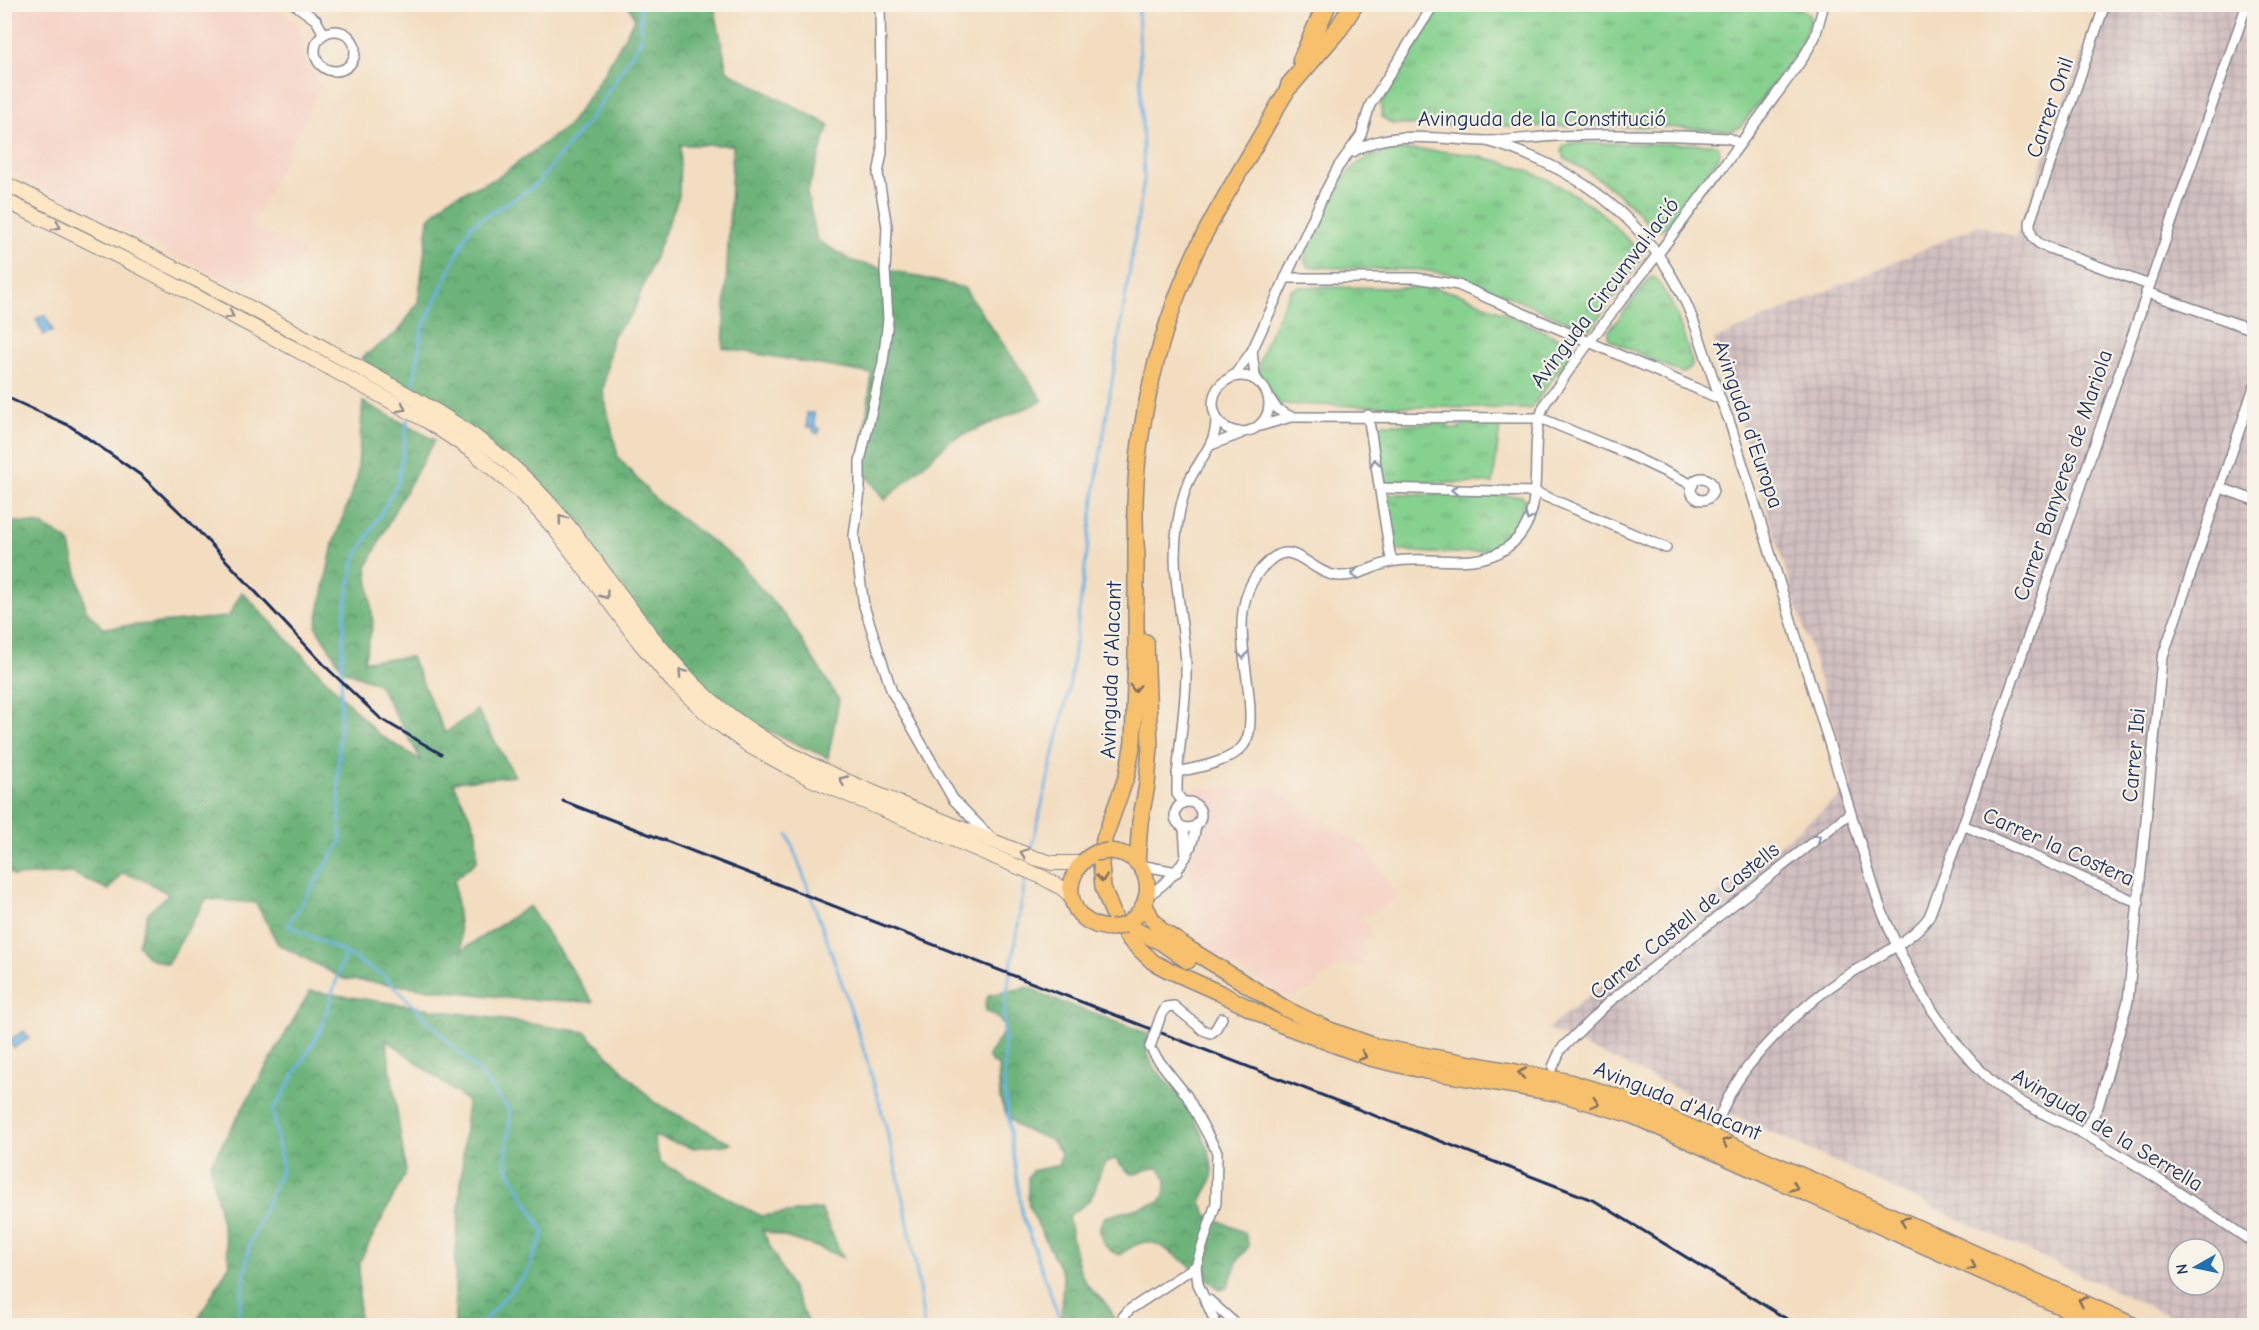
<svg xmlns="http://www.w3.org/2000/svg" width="2259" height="1330" font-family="'Comic Neue',sans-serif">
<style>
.built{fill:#f6d1c5}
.industrial{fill:url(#industrial-grid);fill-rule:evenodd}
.grass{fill:url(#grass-tufts);stroke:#518076;stroke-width:1.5}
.forest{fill:url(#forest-crowns);stroke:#44716c;stroke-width:1.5}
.water{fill:#6cb4e4;stroke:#4472a1;stroke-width:1.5}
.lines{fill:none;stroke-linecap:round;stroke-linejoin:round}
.stream{stroke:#6cb4e4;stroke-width:3}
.street-casing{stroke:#87868f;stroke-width:12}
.secondary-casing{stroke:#87868f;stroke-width:16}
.primary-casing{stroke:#87868f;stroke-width:18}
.highway-casing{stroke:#87868f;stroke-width:21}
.street{stroke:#fff;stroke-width:9}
.secondary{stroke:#fce6c4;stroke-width:14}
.primary{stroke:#f7c06c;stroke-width:15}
.highway{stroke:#f7c06c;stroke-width:18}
.rail{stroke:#1b2f5e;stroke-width:3}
.street-bridge-casing{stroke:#87868f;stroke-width:12;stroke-linecap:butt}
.primary-bridge-casing{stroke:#87868f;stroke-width:18;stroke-linecap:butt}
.street-bridge{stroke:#fff;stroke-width:9}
.primary-bridge{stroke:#f7c06c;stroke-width:15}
.oneway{stroke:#8c8a91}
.oneway2{stroke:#8d97ae}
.oneway3{stroke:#7e7064}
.labels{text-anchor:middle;stroke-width:4.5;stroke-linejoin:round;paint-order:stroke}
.street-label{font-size:22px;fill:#1b2f5e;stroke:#f7f3e8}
</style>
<defs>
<pattern id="industrial-grid" width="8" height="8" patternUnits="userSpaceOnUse" patternTransform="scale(1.5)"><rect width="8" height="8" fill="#d1bfbf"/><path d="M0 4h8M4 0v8" fill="none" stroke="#b3a4a7"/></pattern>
<pattern id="grass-tufts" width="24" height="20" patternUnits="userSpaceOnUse" patternTransform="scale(1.5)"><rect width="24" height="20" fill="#87d18f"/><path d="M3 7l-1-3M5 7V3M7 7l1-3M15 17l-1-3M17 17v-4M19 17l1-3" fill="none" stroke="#6eaa78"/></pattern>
<pattern id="forest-crowns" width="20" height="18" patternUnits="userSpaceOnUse" patternTransform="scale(1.5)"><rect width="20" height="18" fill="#6db37a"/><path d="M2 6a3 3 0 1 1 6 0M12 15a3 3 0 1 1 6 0" fill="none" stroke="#599267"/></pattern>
</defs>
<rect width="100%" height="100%" fill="#f7f3e8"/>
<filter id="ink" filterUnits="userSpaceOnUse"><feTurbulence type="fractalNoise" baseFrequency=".0167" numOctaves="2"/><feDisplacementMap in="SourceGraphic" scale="12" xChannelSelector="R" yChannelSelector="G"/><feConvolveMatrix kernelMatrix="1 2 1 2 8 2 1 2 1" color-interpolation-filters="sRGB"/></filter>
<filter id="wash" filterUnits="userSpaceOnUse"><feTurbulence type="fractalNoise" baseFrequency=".008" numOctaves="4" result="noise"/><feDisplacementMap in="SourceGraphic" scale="24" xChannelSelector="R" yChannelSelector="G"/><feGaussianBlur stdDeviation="1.35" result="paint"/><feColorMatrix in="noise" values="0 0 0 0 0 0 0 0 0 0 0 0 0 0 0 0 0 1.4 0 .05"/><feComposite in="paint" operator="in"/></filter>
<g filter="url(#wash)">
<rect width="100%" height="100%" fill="#f3ddc0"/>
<g class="built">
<path d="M4,5H268L296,23L302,33L304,58L321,85L252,225L306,253L293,264L276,272L237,280L218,277L5,169Z"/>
<path d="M1187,788H1273L1334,830L1367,847L1396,898L1365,917L1372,938L1363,939L1366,954L1361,966L1340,964L1323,976L1312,989L1287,998L1205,948L1199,935L1191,897Z"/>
</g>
<path class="industrial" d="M2099,5H2254V1325H2189L1547,1029L1853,786L1714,340L1979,225L2016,237ZM2178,1249H2214V1285H2178Z"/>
<g class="grass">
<path d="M1444,5L1802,9L1808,13L1811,21L1792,59L1741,126L1734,131L1663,127L1415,125L1393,124L1382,117L1381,104L1440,7Z"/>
<path d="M1571,143L1711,144L1718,146L1720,152L1719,157L1666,227L1659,230C1650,228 1644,219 1638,212C1616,190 1591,172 1564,158L1562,152L1563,146Z"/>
<path d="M1412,150C1472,150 1528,164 1578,197C1585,202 1594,207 1601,213C1614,225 1627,239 1640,252V262L1592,327L1587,330L1459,275L1421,270L1309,267L1305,262V255L1345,176C1366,152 1382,151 1412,150Z"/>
<path d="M1651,277L1657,279L1675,310L1692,361V366L1686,372L1681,373L1612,341L1608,337L1609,331Z"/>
<path d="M1298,287L1434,288L1463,295L1574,345V350L1531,408L1528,409L1279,404C1277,401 1260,375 1259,373C1255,360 1284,304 1291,290Z"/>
<path d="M1379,424H1448V428L1460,429V425L1500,424L1493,483L1385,482L1381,473L1374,429Z"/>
<path d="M1389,494L1522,496L1525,500C1522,509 1520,519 1516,527C1497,563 1433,552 1399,551L1394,547L1386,499Z"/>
</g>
<g class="forest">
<path d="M628,5H714L727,71L829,125L807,193L817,240L852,261L964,288L1043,401L951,440L885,500L860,467L872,374L723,348L733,145H680L679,196L633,312L612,337L603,392L618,457L654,498L735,559L790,622L839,700L828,758L722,710L532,483L361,358L399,331L418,302L429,218L450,198L497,178L569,125L603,75L635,18Z"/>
<path d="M363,402L435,440L394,512L367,567L373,624L364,661L411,657L445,733L477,710L515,776L453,782L476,829L477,861L454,880L462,950L529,906L593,1002L517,999L344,979L278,944L256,903L206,899L167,964L147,957L138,944L148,913L169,894L142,879L122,873L109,890L72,873L14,876L5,869V521L40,524L69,541L86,610L103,628L228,617L242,592L378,734L422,761L378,684L343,670L316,627L333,544L357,478Z"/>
<path d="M1028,987L1053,999L1147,1033C1142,1060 1159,1073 1176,1092C1192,1110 1214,1152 1212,1176C1211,1185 1205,1194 1201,1202L1207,1215L1245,1233L1249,1246L1238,1260L1227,1288L1221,1290C1207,1280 1164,1243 1149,1242C1139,1241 1127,1250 1119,1255C1103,1249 1093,1232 1105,1217L1160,1202C1167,1190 1170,1177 1158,1168C1134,1168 1139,1187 1116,1159C1097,1161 1100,1182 1092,1196C1084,1210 1074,1208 1068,1218C1073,1236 1076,1268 1086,1283C1095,1296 1116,1307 1114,1325H1061L1063,1275L1029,1207L1028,1193V1177L1032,1171L1059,1165L1061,1153L1051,1140L1018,1127L1006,1114L1000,1099L998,1065L991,1062L988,1055C1003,1035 1014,1024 986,1011L985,1003L989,995Z"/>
<path d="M310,991L585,1032L654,1102L732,1144L692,1148L653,1136L660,1162L761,1216L821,1209L843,1258L820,1248L762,1230L810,1325H455V1264L467,1101L386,1039L406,1172L359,1263V1325L194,1326L230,1264L210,1165Z"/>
</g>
<g class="water">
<path d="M45,315L53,331L44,335L36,319Z"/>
<path d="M807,413H814L815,426L820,429L818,434L814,432L812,427H807Z"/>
<path d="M24,1031L29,1038L14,1048L9,1040Z"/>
</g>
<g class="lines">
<g class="stream">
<path d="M412,393L422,329L471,225L535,186L592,116L641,40L640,4"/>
<path d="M788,835C849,994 905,1156 924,1326"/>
<path d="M1031,851L1069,689L1097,476L1144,179L1138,4"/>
<path d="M1026,875L1004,1010V1089L1022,1214L1062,1326"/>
<path d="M345,953L384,976L475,1068L510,1111L506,1165L544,1233L527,1272L479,1326"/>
<path d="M237,1326L249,1246L282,1168L273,1111L321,1029L345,953L288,925L341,842L338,768L344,616L354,561L398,483L408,417"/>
</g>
</g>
</g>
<g filter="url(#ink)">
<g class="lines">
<g class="street-casing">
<g id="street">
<path d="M294,4L316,20L324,34"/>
<path d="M880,4L882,153L878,174L887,227L885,270L888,319L883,362L860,461V491L854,536L864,606L892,692L953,799L992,839"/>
<path d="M2105,4L2030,222C2030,234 2032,238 2041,245L2149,285"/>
<circle cx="335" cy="51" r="20"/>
<path d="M1487,141C1574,166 1644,215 1684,299C1703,338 1711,381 1729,420L1879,904C1906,971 1937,1029 1990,1080C2016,1104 2058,1119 2089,1137C2146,1169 2200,1207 2254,1243"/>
<path d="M1353,152C1389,128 1444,140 1486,141C1511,141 1535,137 1559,136C1615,134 1672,135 1728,138L1739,143"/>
<path d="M1285,278H1416L1458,285L1718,398"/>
<path d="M2146,292L2254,330"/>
<path d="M1252,351L1255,376L1259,383"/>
<circle cx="1241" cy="404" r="28"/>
<path d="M1227,380L1236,373L1252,351L1325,192L1338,167L1361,135L1370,105L1434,4"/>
<path d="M1368,415L1390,554L1393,561"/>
<path d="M1291,417L1540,418L1623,452L1693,485"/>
<path d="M1260,426L1291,417L1277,409L1268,396"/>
<path d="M1211,445L1240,434"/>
<circle cx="1702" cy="489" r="11"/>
<path d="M1380,488L1535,492L1666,548"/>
<path d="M2221,488L2254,500"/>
<path d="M1177,772C1196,768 1231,762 1243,746C1250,737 1250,725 1250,714C1250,667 1226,611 1261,569C1268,562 1277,552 1288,553C1304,555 1318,574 1338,576C1359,577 1372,566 1391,562C1428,554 1472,571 1505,549C1555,516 1523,446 1545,404C1549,396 1556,390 1561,382C1591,337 1625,296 1658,254C1707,189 1755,124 1803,58L1815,37L1824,4"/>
<circle cx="1188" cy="815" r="13"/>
<path d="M1183,802L1177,794V785C1178,745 1187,706 1186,665C1184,619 1170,575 1177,528C1179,513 1182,497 1188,483C1198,460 1221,440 1215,413"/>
<path d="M1963,825L2139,903"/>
<path d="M1184,828L1186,857"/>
<path d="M1139,865L1177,872"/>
<path d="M1147,896C1173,880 1192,856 1196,826"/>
<path d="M1160,1018L1166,1007L1174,1006L1203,1030L1211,1033L1215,1030L1222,1018"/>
<path d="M1553,1067L1561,1049L1608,1003L1850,813"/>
<path d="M1716,1126C1720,1116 1724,1106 1729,1096C1749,1056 1805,1003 1843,978C1869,961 1911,942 1929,917L1962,828L2247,4"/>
<path d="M2083,1133L2098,1107L2128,1001L2162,659L2254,387"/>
<path d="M1196,1266L1198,1284L1217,1326"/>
<path d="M1209,1300L1238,1326"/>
<path d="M1121,1326L1123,1317L1129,1310L1196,1266L1216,1203L1217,1152L1187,1096L1156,1057L1150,1047"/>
</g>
</g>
<g class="secondary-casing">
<g id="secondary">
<path d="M4,183C117,238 230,295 340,357C396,388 455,418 505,460C580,522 623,612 691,681C749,741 825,773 901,804C946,822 990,840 1035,858L1052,863H1080"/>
<path d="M4,200L148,271L304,354L427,421L472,451L524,495L554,528L640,643L673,682L716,722L751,747L811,779L1042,877L1062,888L1071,896"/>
</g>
</g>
<g class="primary-casing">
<g id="primary">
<path d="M1136,546V654L1133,742L1127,775L1104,839L1101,864L1103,887L1108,901L1116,921L1129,939L1153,962L1166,969L1220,993L1282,1025L1370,1058L1426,1071L1561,1094L1631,1115L2104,1326"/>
<path d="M1137,556C1127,457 1155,338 1197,249C1213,216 1232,185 1250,154C1266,128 1280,100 1297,75"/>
<path d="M1109,851C1152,853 1161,903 1125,925"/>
<path d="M1095,853C1056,874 1066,927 1112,928"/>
<path d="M1137,863L1140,822L1147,785L1150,747L1146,642"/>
<path d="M1145,905L1152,919L1161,930L1191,950L1286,1009L1330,1030L1378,1047L1566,1081L1625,1099L1821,1184L2135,1326"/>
<path d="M1125,925L1162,943L1188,961"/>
</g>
</g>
<g class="highway-casing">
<g id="highway">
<path d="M1302,60L1327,4"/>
<path d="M1290,85L1339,28L1354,4"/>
</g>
</g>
<use href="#street" class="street"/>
<use href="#secondary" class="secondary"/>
<use href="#primary" class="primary"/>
<use href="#highway" class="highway"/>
<g class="rail">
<path d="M4,396L70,426L142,476L188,520L329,670L381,719L441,754"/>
<path d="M563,801L1595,1201L1798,1326"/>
</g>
<g class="street-bridge-casing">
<path id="street-bridge" d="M1150,1047L1160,1018"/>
</g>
<g class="primary-bridge-casing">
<g id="primary-bridge">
<path d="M1095,853L1109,851"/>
<path d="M1112,928L1125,925"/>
</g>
</g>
<use href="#street-bridge" class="street-bridge"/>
<use href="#primary-bridge" class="primary-bridge"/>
</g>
<defs><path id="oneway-chevron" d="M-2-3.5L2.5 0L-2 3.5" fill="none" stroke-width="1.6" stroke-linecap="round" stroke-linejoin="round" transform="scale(1.5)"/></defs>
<g class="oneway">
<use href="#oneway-chevron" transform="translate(57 226) rotate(26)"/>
<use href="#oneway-chevron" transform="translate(230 315) rotate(28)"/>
<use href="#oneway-chevron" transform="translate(402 408) rotate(29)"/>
<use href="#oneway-chevron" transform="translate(562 519) rotate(-130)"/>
<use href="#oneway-chevron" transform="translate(605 595) rotate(54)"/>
<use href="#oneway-chevron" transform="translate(682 673) rotate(-133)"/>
<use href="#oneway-chevron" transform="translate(843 780) rotate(-155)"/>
<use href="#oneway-chevron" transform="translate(1024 853) rotate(-159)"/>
</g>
<g class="oneway2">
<use href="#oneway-chevron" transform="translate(1375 463) rotate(-99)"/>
<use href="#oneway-chevron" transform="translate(1455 490) rotate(-179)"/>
<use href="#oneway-chevron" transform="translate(1529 517) rotate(113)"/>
<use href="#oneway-chevron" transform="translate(1355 574) rotate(170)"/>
<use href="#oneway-chevron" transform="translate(1243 655) rotate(85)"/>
<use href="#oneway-chevron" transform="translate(1817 838) rotate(-39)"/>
</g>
<g class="oneway3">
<use href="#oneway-chevron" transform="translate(1135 688) rotate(92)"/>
<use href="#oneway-chevron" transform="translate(1102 878) rotate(84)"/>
<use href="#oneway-chevron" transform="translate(1363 1056) rotate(19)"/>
<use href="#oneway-chevron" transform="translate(1522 1073) rotate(-170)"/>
<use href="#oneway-chevron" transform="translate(1595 1103) rotate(17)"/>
<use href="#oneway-chevron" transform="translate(1726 1142) rotate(-156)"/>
<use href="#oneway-chevron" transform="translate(1794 1187) rotate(25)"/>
<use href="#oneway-chevron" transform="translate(1904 1221) rotate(-156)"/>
<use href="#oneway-chevron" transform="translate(1972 1266) rotate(24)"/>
<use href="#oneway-chevron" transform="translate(2082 1301) rotate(-155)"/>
</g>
</g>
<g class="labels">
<g class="street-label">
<text transform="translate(2049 107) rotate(-71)" y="8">Carrer Onil</text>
<text x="1542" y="126">Avinguda de la Constitució</text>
<text transform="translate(1604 292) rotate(-53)" y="8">Avinguda Circumval·lació</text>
<text transform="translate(1749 424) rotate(71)" y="8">Avinguda d'Europa</text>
<text transform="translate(2062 475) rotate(-71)" y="8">Carrer Banyeres de Mariola</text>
<text transform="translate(1110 670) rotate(-88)" y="8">Avinguda d'Alacant</text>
<text transform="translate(2133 755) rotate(-85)" y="8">Carrer Ibi</text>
<text transform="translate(2059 846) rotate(24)" y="8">Carrer la Costera</text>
<text transform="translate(1684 920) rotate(-39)" y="8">Carrer Castell de Castells</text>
<text transform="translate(1678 1100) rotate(22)" y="8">Avinguda d'Alacant</text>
<text transform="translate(2108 1129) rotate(31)" y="8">Avinguda de la Serrella</text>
</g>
</g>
<rect width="2259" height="1330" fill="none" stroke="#f7f3e8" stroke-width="24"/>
<g transform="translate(2196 1267) rotate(261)"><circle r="28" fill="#f7f3e8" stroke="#9fa5b1" stroke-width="1.5"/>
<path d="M0-4.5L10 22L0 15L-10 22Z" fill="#1f6fb2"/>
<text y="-9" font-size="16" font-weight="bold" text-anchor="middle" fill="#1b2f5e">N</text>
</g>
</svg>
